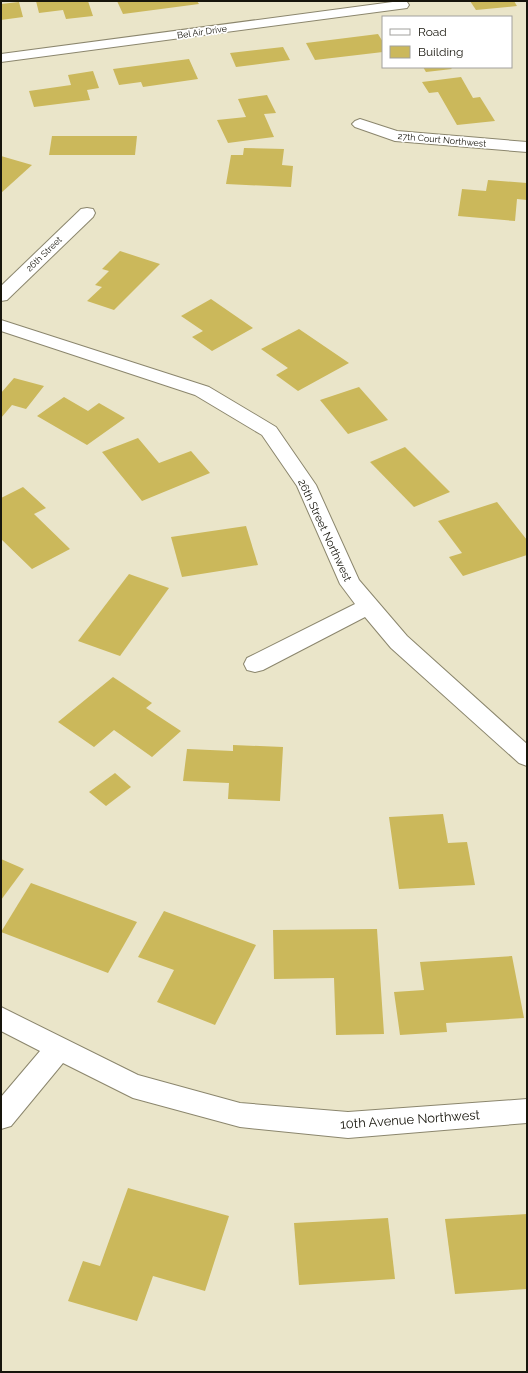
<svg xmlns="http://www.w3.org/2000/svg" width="528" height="1373" font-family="Raleway,sans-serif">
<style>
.building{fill:#cbb85b}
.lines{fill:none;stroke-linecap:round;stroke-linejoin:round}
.street-casing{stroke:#8b866d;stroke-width:2}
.street{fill:#fff;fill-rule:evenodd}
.labels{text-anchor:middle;stroke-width:3.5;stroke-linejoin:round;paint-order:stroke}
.far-street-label{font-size:9px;fill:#17150c;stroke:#fff}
.street-label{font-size:11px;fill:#17150c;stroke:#fff}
.near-street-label{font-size:13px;fill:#17150c;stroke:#fff}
</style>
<rect width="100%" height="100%" fill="#eae5c9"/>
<g class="building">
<path d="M36,1H88L93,16L66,19L63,10L39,13Z"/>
<path d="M117,1H197L199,4L123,14Z"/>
<path d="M470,1H514L517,6L476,10Z"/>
<path d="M19,2L23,17L1,20V4Z"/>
<path d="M378,34L383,42V52L315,60L306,43Z"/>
<path d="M283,47L290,60L236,67L230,53Z"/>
<path d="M189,59L198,79L143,87L141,82L119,85L113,69Z"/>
<path d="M423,67H450L452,69L426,72Z"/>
<path d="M93,71L99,88L87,90L90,100L34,107L29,91L71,85L68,75Z"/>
<path d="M461,77L473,98L480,97L495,121L457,125L438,92L429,93L422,82Z"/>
<path d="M267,95L276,113L264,114L274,137L228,143L217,120L246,117L238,99Z"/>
<path d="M52,136H137L135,155H49Z"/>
<path d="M244,148L284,149L282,165L293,166L291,187L226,184L231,155H243Z"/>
<path d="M1,156L32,165L1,193Z"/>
<path d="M488,180L527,183V200L517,199L515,221L458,216L462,189L486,191Z"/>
<path d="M120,251L160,264L114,310L87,301L102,287L95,285L109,271L102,269Z"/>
<path d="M211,299L253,328L212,351L192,337L203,331L181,316Z"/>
<path d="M299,329L349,363L298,391L276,375L288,368L261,349Z"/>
<path d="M14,378L44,386L26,409L12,405L1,418V393Z"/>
<path d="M359,387L388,420L348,434L320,400Z"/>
<path d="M64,397L88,411L99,403L125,418L87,445L37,416Z"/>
<path d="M138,438L159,463L191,451L210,473L142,501L102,452Z"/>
<path d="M405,447L450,492L414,507L370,462Z"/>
<path d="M23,487L46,508L34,514L70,549L32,569L1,539V498Z"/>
<path d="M497,502L527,540V555L463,576L449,557L462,553L438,521Z"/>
<path d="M246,526L258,565L182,577L171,537Z"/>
<path d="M129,574L169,588L120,656L78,641Z"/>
<path d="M113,677L152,703L146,708L181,731L152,757L114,730L94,747L58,722Z"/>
<path d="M233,745L283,747L280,801L228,799L229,783L183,781L187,749L233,751Z"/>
<path d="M115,773L131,787L106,806L89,792Z"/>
<path d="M443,814L448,843L467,842L475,885L399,889L389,817Z"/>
<path d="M1,859L24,869L1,900Z"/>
<path d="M31,883L137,922L108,973L1,932Z"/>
<path d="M164,911L256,945L215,1025L157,1002L174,970L138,957Z"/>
<path d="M377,929L384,1034L336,1035L334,978L274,979L273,930Z"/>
<path d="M512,956L524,1018L446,1023L447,1032L400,1035L394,992L424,990L420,962Z"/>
<path d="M128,1188L229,1216L205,1291L153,1276L137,1321L68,1301L83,1261L100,1266Z"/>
<path d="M527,1214V1289L455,1294L445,1219Z"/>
<path d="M388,1218L395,1279L299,1285L294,1223Z"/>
</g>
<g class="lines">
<g class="street-casing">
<g id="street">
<path d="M400,1L407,2L409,5L407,8L1,62V54Z"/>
<path d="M360,119L397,131L527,142V152L395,141L355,127L352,124L355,121Z"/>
<path d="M87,208L93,209L95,213L93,217L7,300L1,301V286L81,209Z"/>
<path d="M1,320L209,387L276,427L316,485L359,580L407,636L527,744V766L519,763L391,648L365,617L263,670L255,672L247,670L244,664L247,658L355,604L340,584L297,486L262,435L195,395L1,331Z"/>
<path d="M1,1007L138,1075L240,1103L348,1112L527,1099V1123L348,1138L240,1127L133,1098L63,1063L11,1126L1,1129V1097L40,1051L1,1031Z"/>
</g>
</g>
<use href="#street" class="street"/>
</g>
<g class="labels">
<g class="far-street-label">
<text transform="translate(202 32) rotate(-8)" y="3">Bel Air Drive</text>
<text transform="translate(442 140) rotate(5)" y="3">27th Court Northwest</text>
<text transform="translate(44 254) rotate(-44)" y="3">26th Street</text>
</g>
<g class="street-label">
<text transform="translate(325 530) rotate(65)" y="4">26th Street Northwest</text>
</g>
<g class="near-street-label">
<text transform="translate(410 1119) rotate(-4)" y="5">10th Avenue Northwest</text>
</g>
</g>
<rect width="528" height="1373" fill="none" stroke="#17150c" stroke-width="4"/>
<rect x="382" y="16" width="130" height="52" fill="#ffffff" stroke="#a2a19e"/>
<rect x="390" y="29" width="20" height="6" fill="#ffffff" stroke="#a2a19e"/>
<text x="418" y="36" font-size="12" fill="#17150c">Road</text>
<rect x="390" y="46" width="20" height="12" fill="#cbb85b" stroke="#a2a19e"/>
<text x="418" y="56" font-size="12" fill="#17150c">Building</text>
</svg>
